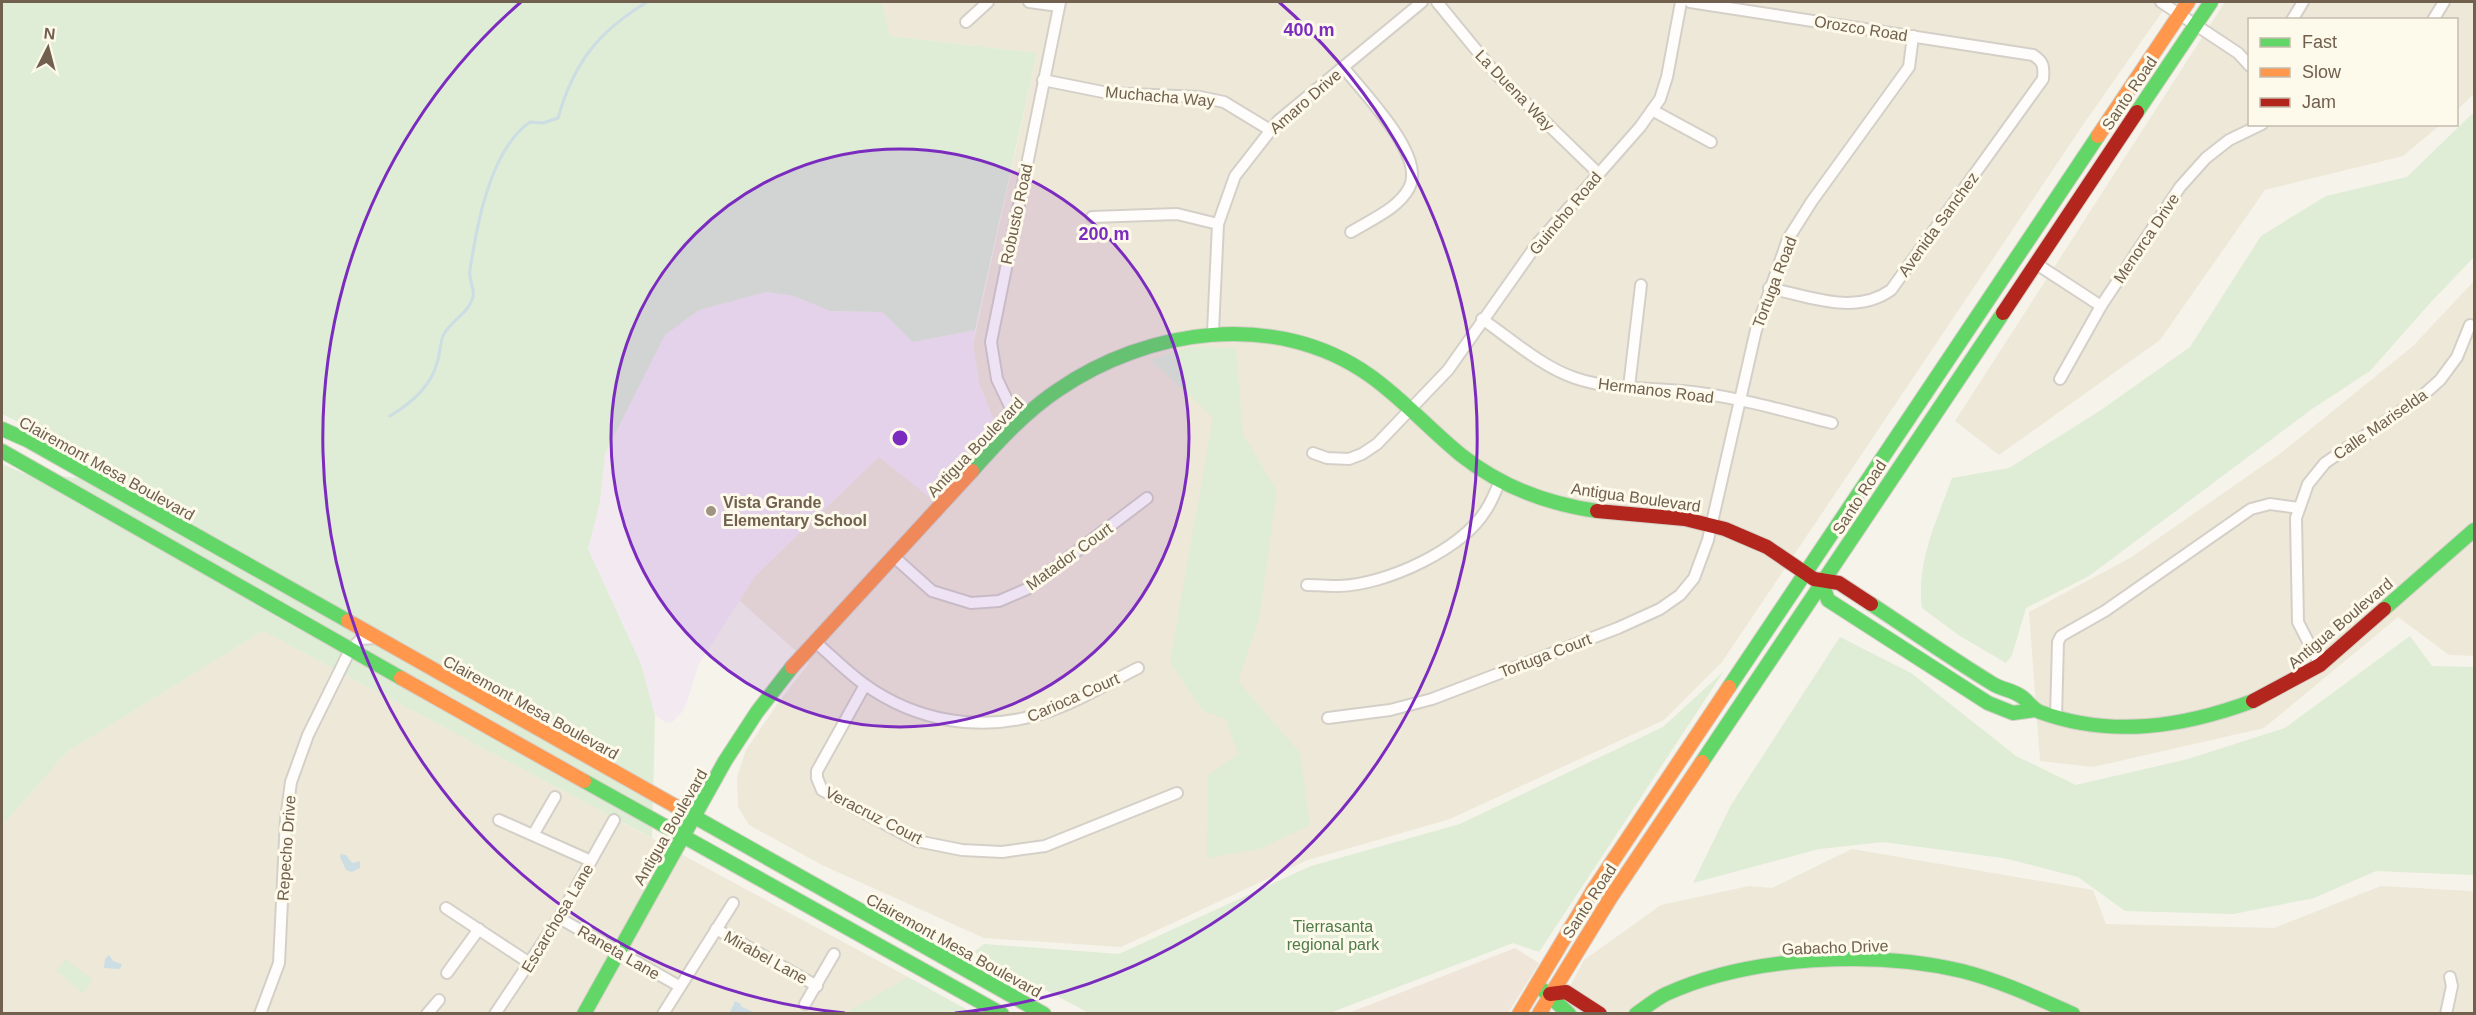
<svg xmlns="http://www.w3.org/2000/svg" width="2476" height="1015" font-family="Arial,sans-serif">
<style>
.residential{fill:#eee8d8}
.commercial{fill:#efe5d8}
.education{fill:#f3eaf1}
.green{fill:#dfecd6}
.water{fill:#ccdee4}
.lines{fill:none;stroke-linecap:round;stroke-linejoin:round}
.stream{stroke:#ccdee4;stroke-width:3}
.street-casing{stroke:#d4d0c8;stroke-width:14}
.fast-casing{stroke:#d5d0c8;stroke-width:16}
.slow-casing{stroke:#d5d0c8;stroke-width:16}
.jam-casing{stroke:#d5d0c8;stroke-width:16}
.street{stroke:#fefdfc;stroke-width:10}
.fast{stroke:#63d668;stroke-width:14}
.slow{stroke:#ff974d;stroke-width:14}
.jam{stroke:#b3261e;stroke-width:14}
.ring{fill:none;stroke:#7b2cbf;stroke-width:3}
.poi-dot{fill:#9f9384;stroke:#fdf9eb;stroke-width:2}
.labels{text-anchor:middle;stroke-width:6;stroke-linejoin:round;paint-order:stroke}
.street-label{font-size:16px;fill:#71604d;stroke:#fdf9eb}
.poi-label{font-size:16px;font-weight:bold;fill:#71604d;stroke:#fdf9eb;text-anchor:start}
.park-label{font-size:16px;fill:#4f7b49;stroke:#fdf9eb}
.centre{fill:#7b2cbf;stroke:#fdf9eb;stroke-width:3}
.ring-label{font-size:18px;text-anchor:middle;font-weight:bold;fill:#7b2cbf;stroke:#fdf9eb;stroke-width:6;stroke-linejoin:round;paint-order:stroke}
</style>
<rect width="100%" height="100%" fill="#f5f3ea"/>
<g class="residential">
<path d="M882,2H2169L2085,122L1722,662L1664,720L1450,819L1308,860L1121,947L984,938L822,865L749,825L738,807L737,777L746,750L778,703L809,663L739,600L755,576L879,456L994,423L979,383L973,345L1037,53L890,36Z"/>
<path d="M2225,2H2474V94L2457,110L2456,20H2250V124L2440,125L2403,156L2265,190L2160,340L1999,455L1955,421Z"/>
<path d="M2474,281V656L2449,655L2398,617L2264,728L2093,767L2040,761L2029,612L2130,558L2281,453L2413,346Z"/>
<path d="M263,631L592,806L908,977L846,1014H2V826L67,752Z"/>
<path d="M1852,849L2093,890L2106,924L2274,928L2381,886L2470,891L2474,892V1013L1555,1014L1584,960L1661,905L1749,886L1772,888Z"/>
</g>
<path class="commercial" d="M1515,948L1539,963L1508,1013L1346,1014Z"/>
<path class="education" d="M765,292L794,296L830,311L882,312L913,342L975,330L973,345L979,383L995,423L929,497L879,457L755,576L698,666L687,702L682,712L671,723L665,722L653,713L641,664L588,549L600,502L605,454L665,335L698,310Z"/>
<g class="green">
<path d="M2,2H882L890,36L1037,53L975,330L913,342L882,312L830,311L794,296L766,292L699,310L665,335L605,454L600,502L588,549L641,664L655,716L652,838L263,631L67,752L2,826V464L23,473L124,482L43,434L2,414Z"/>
<path d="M2474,112V257L2431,302L2370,371L2312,409L2089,576L2026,608L2012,655L2006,663L1960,636L1922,608C1916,561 1937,521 1952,478L2009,468L2101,410L2190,347L2261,236L2326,196L2407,177Z"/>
<path d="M1191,347L1236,348L1243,434L1277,491L1259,619L1238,681L1300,753L1310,825L1260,849L1207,858L1208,775L1238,754L1226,720L1202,710L1170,662L1213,417L1150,360Z"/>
<path d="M2410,636L2432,666L2474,667V875L2376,871L2314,898L2233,914L2125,911L2078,877L2003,858L1883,842L1819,849L1693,883L1731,805L1840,637L1911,673L2016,756L2076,785L2188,759L2285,728Z"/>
<path d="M1724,671L1539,952L1513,943L1327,1014L1089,1013L974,952L984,944L1119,954L1311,866L1460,824L1663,727Z"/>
<path d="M66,959L93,980L83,993L56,971Z"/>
<path d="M908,977L973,1013H846Z"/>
</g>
<g class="water">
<path d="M341,854L346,855L352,863L360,861V868L352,872L346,870L340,857Z"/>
<path d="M109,955L113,961L122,964L120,969L104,968L105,959Z"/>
<path d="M735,1001L741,1004L740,1006L756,1013L730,1012Z"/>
</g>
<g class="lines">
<path class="stream" d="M390,416C410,404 431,386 437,363C440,354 440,344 443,336C450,320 468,315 473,297C475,288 468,279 470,270C477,224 490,150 530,122L543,123L558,118C574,62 598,32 647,2"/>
<g class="street-casing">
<g id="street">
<path d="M1029,2L1059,6"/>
<path d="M1437,2L1496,74L1598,173"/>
<path d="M1690,2L2033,55C2044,62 2044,67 2043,79L1891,290C1855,316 1808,296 1769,288"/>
<path d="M2161,2L2238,53L2250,66"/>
<path d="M2292,20L2303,2"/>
<path d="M2433,20L2444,2"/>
<path d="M966,22L988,2"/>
<path d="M1344,68C1363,93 1427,156 1409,188C1398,209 1370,220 1351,232"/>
<path d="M1043,80L1108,93L1200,97L1224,102L1270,130"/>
<path d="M1652,110L1711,142"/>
<path d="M1092,217L1177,214L1218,224"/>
<path d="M2035,263L2101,306"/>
<path d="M1482,319C1511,339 1542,367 1575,378C1613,391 1654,387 1693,392C1740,398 1786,411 1832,423"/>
<path d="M1213,332L1218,224L1235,176L1278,121L1422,2"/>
<path d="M2060,379L2101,306L2180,187L2206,158L2229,140L2262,124"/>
<path d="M1629,387L1641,285"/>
<path d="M1018,423L997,379L991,342L1060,2"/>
<path d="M1313,453L1327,458L1349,459L1362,454L1377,444L1448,370L1537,244L1640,127L1660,99L1667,77L1681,2"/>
<path d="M893,556L932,591L971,603L999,601L1027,589L1147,498"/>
<path d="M1307,585C1317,585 1328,586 1339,586C1385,585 1462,550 1486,510C1492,501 1496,490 1500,481"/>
<path d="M815,642C832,656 847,672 864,684C917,722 982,733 1043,713C1076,703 1108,683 1138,668"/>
<path d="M2320,665L2298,622L2296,518L2308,484L2325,463L2421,397L2440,380L2457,357L2470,325"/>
<path d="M865,685L817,771V778L822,790L917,841L962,850L1002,852L1045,846L1177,793"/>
<path d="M2056,717L2058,642L2061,636L2105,611L2251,509L2270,504L2299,508"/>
<path d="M1328,718L1390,710L1432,699L1618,628L1660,609L1680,595L1694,578L1708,540L1756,330L1788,239L1812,201L1909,67L1913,36"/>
<path d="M499,820L591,861"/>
<path d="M533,835L555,797"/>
<path d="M446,908L531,964"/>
<path d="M559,918L679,986"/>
<path d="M716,929L817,986"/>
<path d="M447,973L479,929"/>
<path d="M805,1004L834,954"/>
<path d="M260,1014L279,963L286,819L291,782L308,735L350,650L361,639L375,638"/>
<path d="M427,1014L439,1000"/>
<path d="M495,1014L559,918L614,820"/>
<path d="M663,1014L733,903"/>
<path d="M2446,1014L2452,986L2450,977"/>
</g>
</g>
<g class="fast-casing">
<g id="fast">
<path d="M2137,112L2211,2"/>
<path d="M2,429L27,440L348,621"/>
<path d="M2,451L401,678"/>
<path d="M972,471C998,442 1025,412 1058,390C1147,329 1275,309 1369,375C1402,398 1429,429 1461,455C1500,486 1548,504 1597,511"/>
<path d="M1822,583L1828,600L1988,703L2013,713L2035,710"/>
<path d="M1871,604C1912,631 1952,659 1993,684C2001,689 2011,690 2019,695C2027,699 2031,708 2040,712C2111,738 2183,727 2253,701"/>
<path d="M2384,609L2474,530"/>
<path d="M1729,687L2098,136"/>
<path d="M1702,762L2003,313"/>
<path d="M584,781L1002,1014"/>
<path d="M677,807L1044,1014"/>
<path d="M1543,990L1569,1014"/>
<path d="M584,1014L725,761L757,712L792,667"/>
<path d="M1636,1014C1646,1007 1656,999 1666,994C1749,956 1874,950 1962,971C2001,981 2037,998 2073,1014"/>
</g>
</g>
<g class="slow-casing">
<g id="slow">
<path d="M2098,136L2188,2"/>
<path d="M348,621L677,807"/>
<path d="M792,667L972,471"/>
<path d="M401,678L584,781"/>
<path d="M1519,1014L1592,892L1729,687"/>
<path d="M1539,1014L1611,897L1702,762"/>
</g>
</g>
<g class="jam-casing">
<g id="jam">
<path d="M2003,313L2137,112"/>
<path d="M1597,511L1685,519L1725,529L1767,547L1814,579L1839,583L1871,604"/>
<path d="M2253,701L2320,665L2384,609"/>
<path d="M1550,994L1566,992L1600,1014"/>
</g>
</g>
<use href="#street" class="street"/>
<use href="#fast" class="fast"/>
<use href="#slow" class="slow"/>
<use href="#jam" class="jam"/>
</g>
<circle cx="900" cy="438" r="289" fill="#7b2cbf" fill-opacity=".12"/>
<g class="ring">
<circle cx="900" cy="438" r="289"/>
<path d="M845 1013A578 578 0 0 1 521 2M1279 2A578 578 0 0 1 955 1013"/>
</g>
<circle class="poi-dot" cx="711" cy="511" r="6"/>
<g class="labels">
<g class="street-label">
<text transform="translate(1861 28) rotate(9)" y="6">Orozco Road</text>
<text transform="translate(1515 90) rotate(46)" y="6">La Duena Way</text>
<text transform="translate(2129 93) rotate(-56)" y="6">Santo Road</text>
<text transform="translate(1160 96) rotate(5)" y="6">Muchacha Way</text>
<text transform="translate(1305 101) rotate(-41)" y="6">Amaro Drive</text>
<text transform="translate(1565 213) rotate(-50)" y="6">Guincho Road</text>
<text transform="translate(1016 214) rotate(-78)" y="6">Robusto Road</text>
<text transform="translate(1938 224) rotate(-54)" y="6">Avenida Sanchez</text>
<text transform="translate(2146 238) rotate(-56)" y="6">Menorca Drive</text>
<text transform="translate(1774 282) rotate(-69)" y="6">Tortuga Road</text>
<text transform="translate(1656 390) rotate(7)" y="6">Hermanos Road</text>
<text transform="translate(2380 424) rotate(-35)" y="6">Calle Mariselda</text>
<text transform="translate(975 447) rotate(-46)" y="6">Antigua Boulevard</text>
<text transform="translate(107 468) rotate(29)" y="6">Clairemont Mesa Boulevard</text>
<text transform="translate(1636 497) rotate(8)" y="6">Antigua Boulevard</text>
<text transform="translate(1859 497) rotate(-57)" y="6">Santo Road</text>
<text transform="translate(1069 556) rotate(-36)" y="6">Matador Court</text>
<text transform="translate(2340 623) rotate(-40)" y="6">Antigua Boulevard</text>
<text transform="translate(1545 655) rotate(-21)" y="6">Tortuga Court</text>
<text transform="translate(1073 697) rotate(-24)" y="6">Carioca Court</text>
<text transform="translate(531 707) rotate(29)" y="6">Clairemont Mesa Boulevard</text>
<text transform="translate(874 815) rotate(27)" y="6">Veracruz Court</text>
<text transform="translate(670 827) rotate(-60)" y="6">Antigua Boulevard</text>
<text transform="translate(286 848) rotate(-86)" y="6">Repecho Drive</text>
<text transform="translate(1589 901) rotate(-57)" y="6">Santo Road</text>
<text transform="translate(557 918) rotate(-59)" y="6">Escarchosa Lane</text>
<text transform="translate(954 945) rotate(29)" y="6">Clairemont Mesa Boulevard</text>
<text transform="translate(1835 947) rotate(-2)" y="6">Gabacho Drive</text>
<text transform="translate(619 952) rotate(30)" y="6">Raneta Lane</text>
<text transform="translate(766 957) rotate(29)" y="6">Mirabel Lane</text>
</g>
<g class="poi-label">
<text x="723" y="508">Vista Grande<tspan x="723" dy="18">Elementary School</tspan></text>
</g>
<g class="park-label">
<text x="1333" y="932">Tierrasanta<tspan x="1333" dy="18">regional park</tspan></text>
</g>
</g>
<circle cx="900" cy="438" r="9" class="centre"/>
<g class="ring-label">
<text x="1309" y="36">400 m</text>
<text x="1104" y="240">200 m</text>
</g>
<rect width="2476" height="1015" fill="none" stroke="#71604d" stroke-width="6"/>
<rect x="2248" y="18" width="210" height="108" fill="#fdf9eb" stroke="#c5bcac" stroke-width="1.5"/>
<rect x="2260" y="38" width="30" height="9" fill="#63d668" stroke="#c5bcac" stroke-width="1.5"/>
<text x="2302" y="48" font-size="18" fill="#71604d">Fast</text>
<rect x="2260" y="68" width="30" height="9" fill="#ff974d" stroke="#c5bcac" stroke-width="1.5"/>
<text x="2302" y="78" font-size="18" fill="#71604d">Slow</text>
<rect x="2260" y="98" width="30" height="9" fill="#b3261e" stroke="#c5bcac" stroke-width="1.5"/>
<text x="2302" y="108" font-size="18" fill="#71604d">Jam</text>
<g transform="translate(48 48) rotate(6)" stroke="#fdf9eb" stroke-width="4.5" paint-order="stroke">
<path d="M0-4.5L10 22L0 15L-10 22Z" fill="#71604d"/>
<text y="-9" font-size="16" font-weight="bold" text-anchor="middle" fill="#71604d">N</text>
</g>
</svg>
